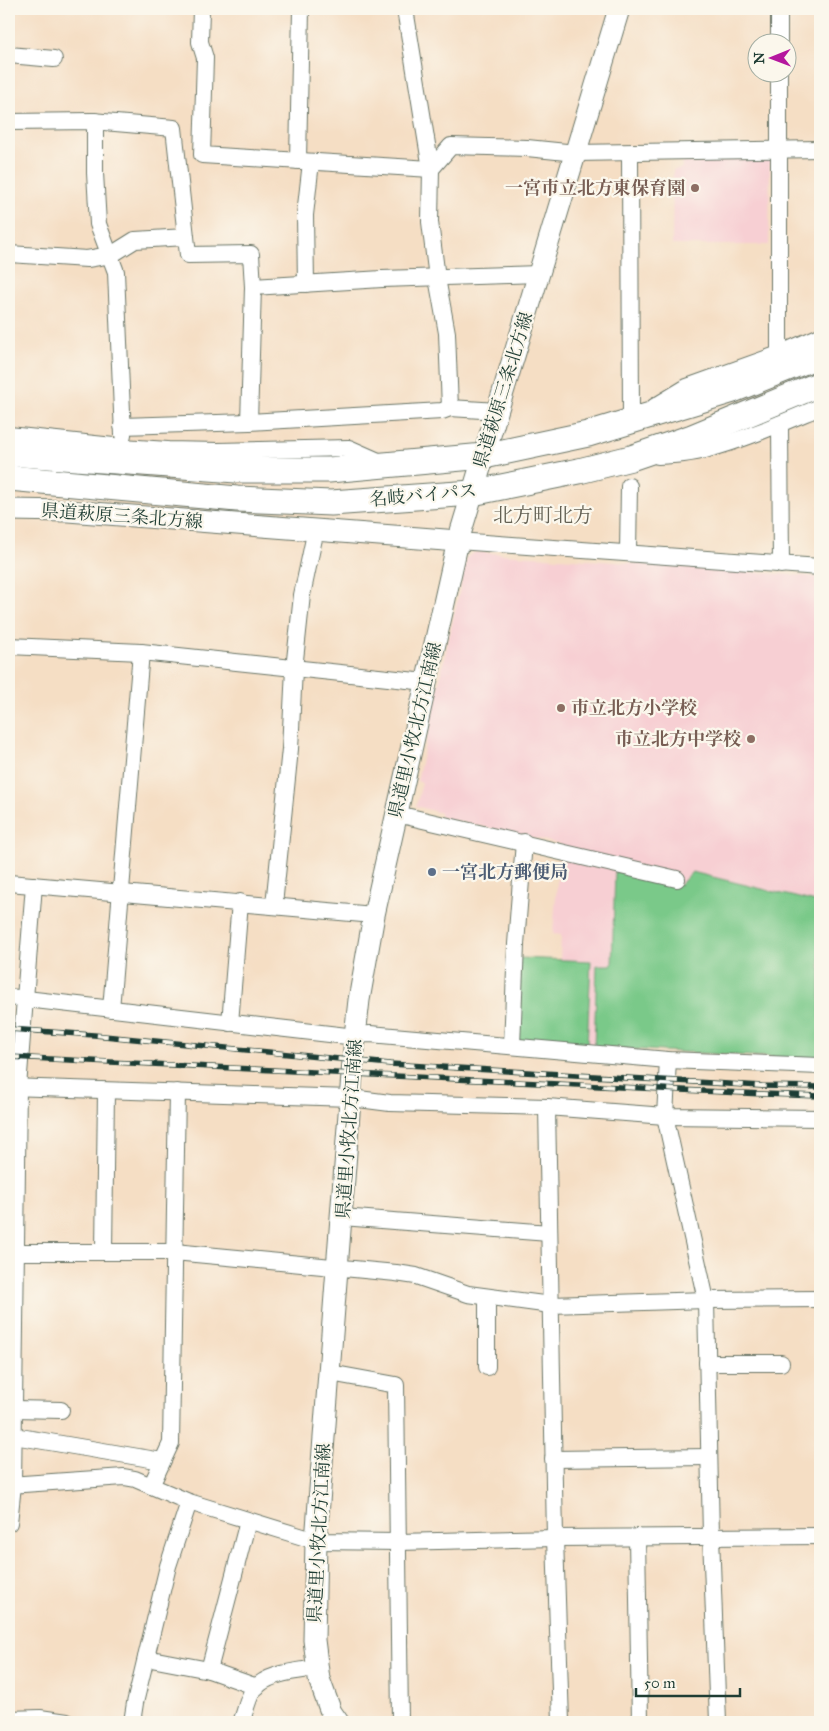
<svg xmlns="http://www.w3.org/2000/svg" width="829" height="1731" font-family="'IM FELL Great Primer','Noto Serif JP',serif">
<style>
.built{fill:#f7cfd3}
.green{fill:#7ac989;stroke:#4c835e}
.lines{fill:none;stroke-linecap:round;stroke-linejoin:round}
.minor-casing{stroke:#6a7566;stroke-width:18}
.major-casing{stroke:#6a7566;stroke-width:23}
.highway-casing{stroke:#6a7566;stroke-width:27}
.minor{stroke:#fff;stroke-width:16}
.major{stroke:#fff;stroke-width:21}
.highway{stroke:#fff;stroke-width:25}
.rail-casing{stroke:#1f3d34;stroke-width:5.5}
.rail{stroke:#fbf7ec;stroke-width:4;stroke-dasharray:11;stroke-linecap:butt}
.education-dot{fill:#8d6e63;stroke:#fbf7ec;stroke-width:2}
.service-dot{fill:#5c6f8a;stroke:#fbf7ec;stroke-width:2}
.labels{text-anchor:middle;stroke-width:4.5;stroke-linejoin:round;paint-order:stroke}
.education-label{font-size:18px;font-weight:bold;fill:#785e54;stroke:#fbf7ec;text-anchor:end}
.street-label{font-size:18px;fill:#1f3d34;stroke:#fbf7ec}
.service-label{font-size:18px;font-weight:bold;fill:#4e5e75;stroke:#fbf7ec;text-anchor:start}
.quarter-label{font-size:20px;fill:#646154;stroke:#fbf7ec}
</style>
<rect width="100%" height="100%" fill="#fbf7ec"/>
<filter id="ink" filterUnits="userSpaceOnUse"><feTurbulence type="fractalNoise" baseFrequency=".02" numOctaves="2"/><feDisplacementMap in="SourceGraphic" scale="10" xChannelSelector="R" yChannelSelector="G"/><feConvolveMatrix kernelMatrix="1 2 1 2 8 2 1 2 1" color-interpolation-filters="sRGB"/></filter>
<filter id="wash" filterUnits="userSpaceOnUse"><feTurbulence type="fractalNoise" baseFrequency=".0096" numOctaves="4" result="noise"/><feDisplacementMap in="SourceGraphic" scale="20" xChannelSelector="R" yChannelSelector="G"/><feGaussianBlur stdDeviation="1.12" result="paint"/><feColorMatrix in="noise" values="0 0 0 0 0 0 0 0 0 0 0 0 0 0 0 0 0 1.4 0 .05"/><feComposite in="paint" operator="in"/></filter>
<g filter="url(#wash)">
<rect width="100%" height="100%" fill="#f5dec4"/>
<g class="built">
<path d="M770,150L769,245H672L673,170L682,168V158Z"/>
<path d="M476,552L820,577V1060L517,1041L560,959L561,935L553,934L560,844L440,817V813L416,806L422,783L417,781L467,557Z"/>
</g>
<g class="green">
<path d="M615,871L680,885L692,872L820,903V1060L594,1047L597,965H612Z"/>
<path d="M520,958L591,961L587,1047L517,1041Z"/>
</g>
</g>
<g filter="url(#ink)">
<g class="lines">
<g class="minor-casing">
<g id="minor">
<path d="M201,9L200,42L205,58L202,155L431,169L451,146L527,148L576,153L820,149"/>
<path d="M405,9L431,169L430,222L437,278L447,333L450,408"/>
<path d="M779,9V42"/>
<path d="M9,55L54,59"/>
<path d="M95,121V173L98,224L116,272L123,435"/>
<path d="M9,122L92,121L174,128L188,255L251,254L253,287L249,422"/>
<path d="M630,153L631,421"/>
<path d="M298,161L301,9"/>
<path d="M9,254L87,259L111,255L135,240L186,237"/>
<path d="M306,284L305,215L311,162"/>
<path d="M253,287L382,279L538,274"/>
<path d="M779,354V72"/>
<path d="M654,407L687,387L779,354L820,336"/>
<path d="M780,424L781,565"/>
<path d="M122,426L249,422L442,411L450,408L498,411"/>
<path d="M9,435L123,447L168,450L218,451L349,448L383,463"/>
<path d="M658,456C675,455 692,454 708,449C746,439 784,422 820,407"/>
<path d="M458,541L820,567"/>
<path d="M628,553L629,486"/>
<path d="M9,646L141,652L426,682"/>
<path d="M397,814L677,879"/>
<path d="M9,883L374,915"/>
<path d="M274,905L290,749L294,669L302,595L316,529"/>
<path d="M9,997L347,1036L370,1034L668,1060L820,1066"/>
<path d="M111,1009L141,652"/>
<path d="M230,1023L240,902"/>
<path d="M512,1046L516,944L524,842"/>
<path d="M668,1060L665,1116L706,1300L711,1536L718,1722"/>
<path d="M9,1087L351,1098L390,1103L547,1107L665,1116L820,1118"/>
<path d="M547,1107L555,1538L561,1722"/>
<path d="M342,1217L549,1233"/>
<path d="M104,1251L106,1091"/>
<path d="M9,1252H174L396,1273L416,1276L468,1294L551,1305L706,1300L820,1299"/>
<path d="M487,1297V1367"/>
<path d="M707,1363H781"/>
<path d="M330,1373L396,1385L400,1722"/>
<path d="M14,1409L61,1410"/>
<path d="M14,1436L162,1461"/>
<path d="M553,1459L709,1457"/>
<path d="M9,1485L124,1477L135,1479L189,1502L316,1541L399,1542L555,1538L820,1536"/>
<path d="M151,1486L171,1443L177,1092"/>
<path d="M9,1523L13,1485L18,1087L34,885"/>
<path d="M637,1537L640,1722"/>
<path d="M146,1658L209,1670L257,1687"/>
<path d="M209,1670L248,1521"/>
<path d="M9,1719L40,1718L67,1722"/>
<path d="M132,1722L135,1703L168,1566L189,1502"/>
<path d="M241,1722C245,1713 247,1701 252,1692C264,1673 297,1671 317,1668"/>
</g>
</g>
<g class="major-casing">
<g id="major">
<path d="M9,510L68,511L458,541"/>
<path d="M338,1722L331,1712L319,1679L314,1640L316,1541L355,1036L359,1000L374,915L458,541L619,9"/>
</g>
</g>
<g class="highway-casing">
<g id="highway">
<path d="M9,453L236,470H329L484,456L588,434L733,390L820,355"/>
<path d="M9,478L237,499L331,503L472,493L579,471L631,458L692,437L820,384"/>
</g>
</g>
<use href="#minor" class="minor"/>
<use href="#major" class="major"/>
<use href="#highway" class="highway"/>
<g class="rail-casing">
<g id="rail">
<path d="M9,1029L94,1035L390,1064L762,1086L820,1087"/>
<path d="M9,1057L763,1094L820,1096"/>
</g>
</g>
<use href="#rail" class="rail"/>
</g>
</g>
<g class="education-dot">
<circle cx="695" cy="188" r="5"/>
<circle cx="561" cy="708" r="5"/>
<circle cx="751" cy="739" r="5"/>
</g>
<circle class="service-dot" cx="432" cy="872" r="5"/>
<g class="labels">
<g class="education-label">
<text x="685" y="194">一宮市立北方東保育園</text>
<text x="571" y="714" text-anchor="start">市立北方小学校</text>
<text x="741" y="745">市立北方中学校</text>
</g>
<g class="street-label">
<text transform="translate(503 390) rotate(-73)" y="6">県道萩原三条北方線</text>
<text transform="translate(423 495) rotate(-5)" y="6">名岐バイパス</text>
<text transform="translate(122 516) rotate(4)" y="6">県道萩原三条北方線</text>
<text transform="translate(415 730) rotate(-77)" y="6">県道里小牧北方江南線</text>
<text transform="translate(349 1129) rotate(-86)" y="6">県道里小牧北方江南線</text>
<text transform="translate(319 1533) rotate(-87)" y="6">県道里小牧北方江南線</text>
</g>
<g class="service-label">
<text x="442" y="878">一宮北方郵便局</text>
</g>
<g class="quarter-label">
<text x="543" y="522">北方町北方</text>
</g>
</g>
<rect width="829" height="1731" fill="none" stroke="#fbf7ec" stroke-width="30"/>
<g transform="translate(772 58) rotate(269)"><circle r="24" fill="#fbf7ec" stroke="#a3ada2"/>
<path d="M0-4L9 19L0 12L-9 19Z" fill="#b5179e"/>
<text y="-8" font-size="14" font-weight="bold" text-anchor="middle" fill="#1f3d34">N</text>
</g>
<path d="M636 1688v8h104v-8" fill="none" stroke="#1f3d34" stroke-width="2.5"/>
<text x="644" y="1688" font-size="15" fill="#1f3d34" stroke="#fbf7ec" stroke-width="4" paint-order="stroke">50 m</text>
</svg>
